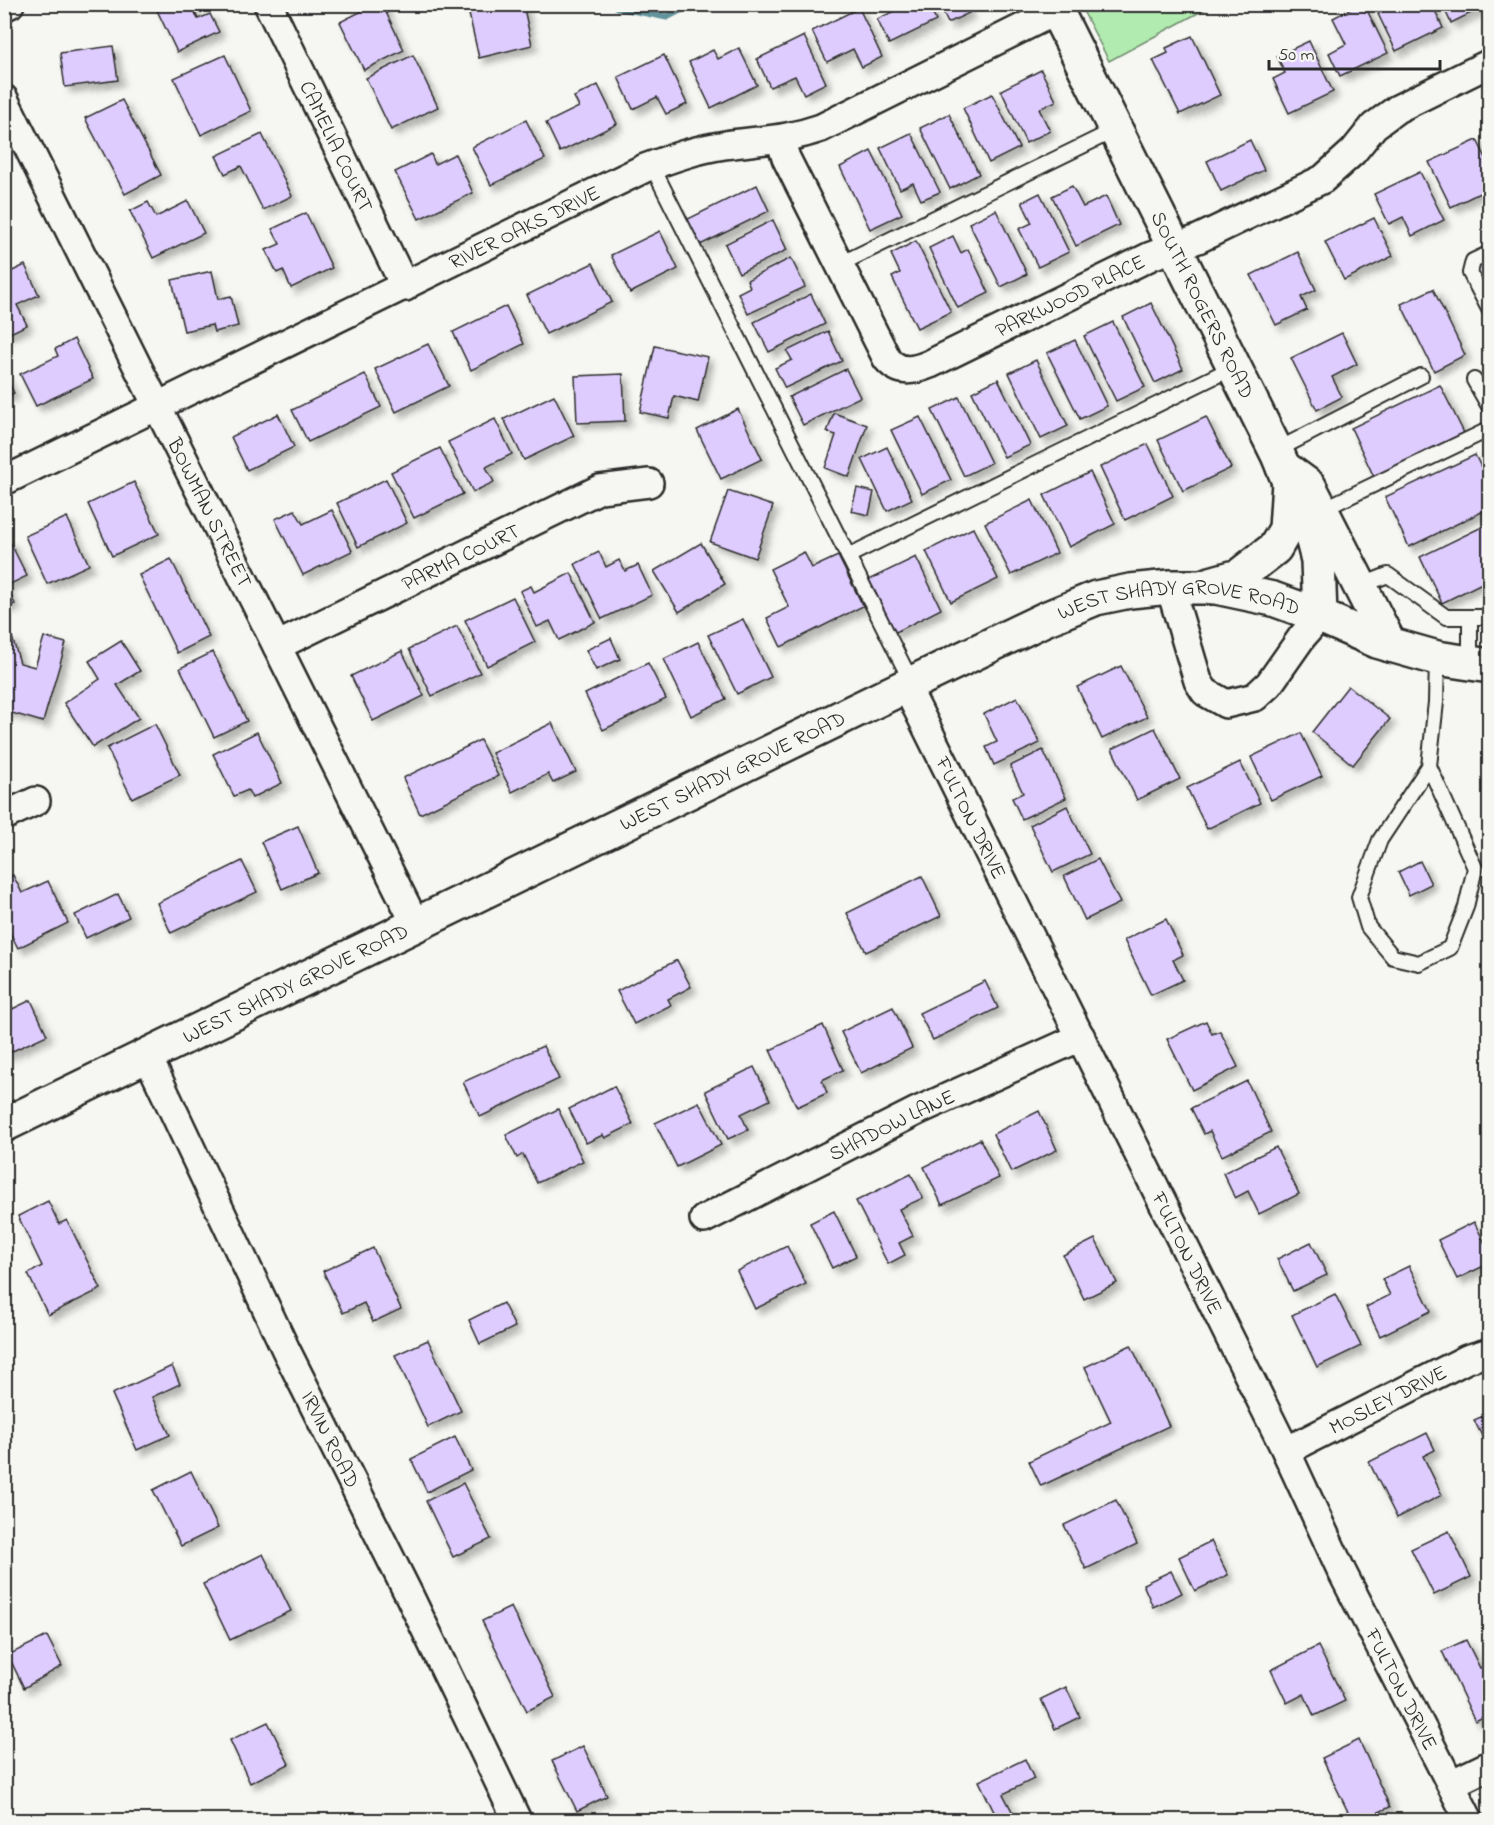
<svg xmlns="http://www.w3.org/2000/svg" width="1494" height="1825" font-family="'Indie Flower',sans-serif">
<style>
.green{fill:#b2ebaf;stroke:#6e8b6d;stroke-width:1.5}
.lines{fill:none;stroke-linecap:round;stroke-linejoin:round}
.stream{stroke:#64939b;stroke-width:7}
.building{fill:#deccfe;stroke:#2b2b2b;stroke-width:1.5;filter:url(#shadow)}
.service-casing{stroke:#2b2b2b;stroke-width:18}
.minor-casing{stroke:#2b2b2b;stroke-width:32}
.tertiary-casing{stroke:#2b2b2b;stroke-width:38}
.secondary-casing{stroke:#2b2b2b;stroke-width:38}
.service{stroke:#f6f6f2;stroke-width:14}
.minor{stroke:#f6f6f2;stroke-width:27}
.tertiary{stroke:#f6f6f2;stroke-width:33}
.secondary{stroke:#f6f6f2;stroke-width:33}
.labels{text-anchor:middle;stroke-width:4.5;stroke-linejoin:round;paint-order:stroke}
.street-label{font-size:21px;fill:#2b2b2b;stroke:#f6f6f2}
</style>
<defs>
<filter id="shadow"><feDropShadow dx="5.5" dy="5.5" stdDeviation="3" flood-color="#0004"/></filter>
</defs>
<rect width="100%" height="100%" fill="#f6f6f2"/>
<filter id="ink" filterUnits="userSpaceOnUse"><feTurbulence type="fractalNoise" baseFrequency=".0167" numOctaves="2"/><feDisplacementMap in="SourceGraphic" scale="12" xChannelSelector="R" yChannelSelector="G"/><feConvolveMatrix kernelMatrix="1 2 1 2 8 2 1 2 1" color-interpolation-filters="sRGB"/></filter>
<g filter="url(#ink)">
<path class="green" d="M1080,5H1213L1109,61Z"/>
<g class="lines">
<path class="stream" d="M616,4L617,7L667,17L692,4"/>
</g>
<g class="building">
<path d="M154,4H191L198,19L210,14L219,32L177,52Z"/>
<path d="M376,4H382L404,50L364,70L340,22Z"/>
<path d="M523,4L532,45L479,58L467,5Z"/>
<path d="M897,4H928L936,21L889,44L877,19L899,9Z"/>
<path d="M939,4H965L969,13L948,23Z"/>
<path d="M1360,4H1364L1388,53L1340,76L1329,53L1346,44L1333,18Z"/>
<path d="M1397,4H1432L1443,28L1396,51L1378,14Z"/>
<path d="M1442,4H1489L1451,23Z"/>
<path d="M859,8L882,57L862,67L853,49L827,62L812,31Z"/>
<path d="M804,36L826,83L804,94L795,76L770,87L757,59Z"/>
<path d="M1192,36L1220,95L1180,114L1153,60L1168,53L1166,48Z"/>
<path d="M1309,41L1333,92L1289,113L1273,79L1285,73L1277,56Z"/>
<path d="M113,46L118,80L65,87L60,53Z"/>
<path d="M739,48L757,85L711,108L689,62L713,50L718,59Z"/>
<path d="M225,55L251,111L201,135L174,78Z"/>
<path d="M413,55L438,107L391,130L366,78Z"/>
<path d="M664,55L687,104L666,114L657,97L633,109L618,77Z"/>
<path d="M1041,70L1056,101L1039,109L1050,131L1026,143L1001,90Z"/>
<path d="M598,85L617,124L560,152L546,123L579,107L574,97Z"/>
<path d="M992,94L1019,148L989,163L963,108Z"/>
<path d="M122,100L161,175L125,194L85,118Z"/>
<path d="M949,114L979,174L950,189L920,128Z"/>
<path d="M526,120L545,159L491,185L472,147Z"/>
<path d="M911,133L940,192L921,200L913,183L900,189L880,148Z"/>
<path d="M262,134L292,196L263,210L241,166L225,174L216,156Z"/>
<path d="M1250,140L1264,170L1221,191L1207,161Z"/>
<path d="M1477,140L1490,166V188L1451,207L1429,162Z"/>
<path d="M871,151L902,214L870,229L840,167Z"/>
<path d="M431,154L435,164L455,154L473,193L419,219L395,172Z"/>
<path d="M1420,172L1444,220L1412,236L1403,217L1389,224L1374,194Z"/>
<path d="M757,185L769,211L698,246L686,220Z"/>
<path d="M1072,186L1083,207L1106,196L1119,225L1076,246L1052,196Z"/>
<path d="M1040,193L1069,252L1038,267L1019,229L1032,223L1022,202Z"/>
<path d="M188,201L204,233L153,258L130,211L148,202L156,217Z"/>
<path d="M996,210L1027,274L1001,287L969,223Z"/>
<path d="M306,213L332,268L291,288L283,270L277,273L266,250L280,244L272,229Z"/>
<path d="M1374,218L1393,256L1344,280L1325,242Z"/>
<path d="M773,220L787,250L739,273L725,244Z"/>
<path d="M660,231L678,269L630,293L611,255Z"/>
<path d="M953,236L961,253L968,249L989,293L958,308L929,248Z"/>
<path d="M916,241L951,312L917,328L892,277L900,273L891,254Z"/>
<path d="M1298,252L1316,290L1301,297L1307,310L1276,325L1251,275Z"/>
<path d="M791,258L805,287L748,314L738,293L750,287L747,280Z"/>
<path d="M593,263L612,302L546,334L527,295Z"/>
<path d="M25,265L39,295L17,305L27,325L4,336V275Z"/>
<path d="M212,271L218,299L231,296L238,326L214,332L212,325L184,331L172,280Z"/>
<path d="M1433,289L1465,355L1434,371L1401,304Z"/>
<path d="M811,294L825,324L769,352L754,322Z"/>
<path d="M1151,303L1183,369L1155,383L1123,317Z"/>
<path d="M506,306L524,344L471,370L453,332Z"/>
<path d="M1113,322L1145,387L1116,401L1084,336Z"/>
<path d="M828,331L842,361L785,388L775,368L792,360L787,351Z"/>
<path d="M1342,333L1357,364L1332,377L1342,397L1317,410L1291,358Z"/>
<path d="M74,339L93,379L36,406L20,374L58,356L55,349Z"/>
<path d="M1075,340L1107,406L1080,419L1047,353Z"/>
<path d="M428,344L449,386L396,412L375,369Z"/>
<path d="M655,346L708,357L698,402L674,396L669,418L640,412Z"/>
<path d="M1036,360L1068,426L1041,439L1009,373Z"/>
<path d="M846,369L860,397L803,425L789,397Z"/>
<path d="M4,373L14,393L4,397Z"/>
<path d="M365,374L381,407L308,442L292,410Z"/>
<path d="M623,374L625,421L577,423L575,376Z"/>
<path d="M998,379L1030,445L1004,457L972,392Z"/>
<path d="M1440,385L1464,433L1374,477L1351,428Z"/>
<path d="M554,395L574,436L524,460L504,419Z"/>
<path d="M959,397L991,463L964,476L932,410Z"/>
<path d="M738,409L762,459L721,479L697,430Z"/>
<path d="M834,413L867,425L849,477L825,468L836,435L827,432Z"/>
<path d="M278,414L294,447L247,470L231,437Z"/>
<path d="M920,417L951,480L922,494L891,430Z"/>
<path d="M1206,417L1231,468L1183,491L1158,440Z"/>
<path d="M495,419L512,454L486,467L494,482L473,492L448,442Z"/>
<path d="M1148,444L1173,496L1125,520L1100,467Z"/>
<path d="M887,447L912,499L887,511L862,459Z"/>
<path d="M440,448L463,494L414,518L391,472Z"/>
<path d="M1475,455L1490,485V508L1409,547L1385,497Z"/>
<path d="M1090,472L1115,524L1069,547L1044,495Z"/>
<path d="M386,479L407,523L358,547L337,503Z"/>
<path d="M134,482L159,534L112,556L88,504Z"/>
<path d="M857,488L874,492L869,515L851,511Z"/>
<path d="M728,491L773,506L755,558L710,542Z"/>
<path d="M1032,500L1057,553L1011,575L985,523Z"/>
<path d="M295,510L303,524L332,510L352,551L303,575L275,519Z"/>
<path d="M67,517L89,565L47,584L25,536Z"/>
<path d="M1490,523V579L1442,603L1420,557Z"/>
<path d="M973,528L998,579L951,602L926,551Z"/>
<path d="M9,540L27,576L6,586L15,604L4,609V542Z"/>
<path d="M701,543L725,584L679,612L654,571Z"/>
<path d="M599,552L606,567L619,560L625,571L638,565L652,595L602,619L575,564Z"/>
<path d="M804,552L812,568L838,556L863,606L781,647L767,618L789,607L770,569Z"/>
<path d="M916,557L941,609L894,633L868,580Z"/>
<path d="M171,559L209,637L177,653L139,575Z"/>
<path d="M571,573L595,622L559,640L550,621L537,627L520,591L531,586L534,592Z"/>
<path d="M513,597L535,642L487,666L465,620Z"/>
<path d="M743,619L771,677L737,694L708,635Z"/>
<path d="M457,626L480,673L432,696L409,649Z"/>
<path d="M12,637L20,663L35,667L44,637L66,643L43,722L5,711L4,639Z"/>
<path d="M611,638L620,659L596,670L586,650Z"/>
<path d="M121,641L140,671L117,685L139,718L93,747L64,703L100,679L89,661Z"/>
<path d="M698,642L726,699L691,716L664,659Z"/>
<path d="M402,651L424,696L373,721L351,676Z"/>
<path d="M213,652L247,721L214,737L180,668Z"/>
<path d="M648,663L666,699L603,730L585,694Z"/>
<path d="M1121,666L1147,717L1102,739L1077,687Z"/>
<path d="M1348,686L1390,719L1353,765L1312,732Z"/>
<path d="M1017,697L1040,743L994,765L986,747L997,742L984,714Z"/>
<path d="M552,723L576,772L553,783L548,774L512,792L492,753Z"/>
<path d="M155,724L180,775L132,798L107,748Z"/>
<path d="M1155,728L1180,779L1137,800L1112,749Z"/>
<path d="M257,732L282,783L252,798L248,790L234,796L213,754Z"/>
<path d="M1301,733L1322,776L1271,800L1251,757Z"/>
<path d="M480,740L498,776L420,814L403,778Z"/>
<path d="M1043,750L1066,798L1022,819L1012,798L1023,793L1010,766Z"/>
<path d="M1240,762L1260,803L1207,829L1187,788Z"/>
<path d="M1067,806L1090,854L1053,872L1030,825Z"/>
<path d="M298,826L318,873L282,889L261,842Z"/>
<path d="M1098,859L1120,903L1085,920L1064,876Z"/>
<path d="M242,861L257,892L171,933L157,903Z"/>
<path d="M1420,861L1431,884L1409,895L1398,872Z"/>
<path d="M13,875L22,893L48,881L68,923L18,948L4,921V879Z"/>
<path d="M922,876L941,916L866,952L847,913Z"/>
<path d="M118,894L129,917L86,938L75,915Z"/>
<path d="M1166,919L1183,955L1173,960L1183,980L1151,995L1124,940Z"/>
<path d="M677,960L691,987L668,999L671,1005L634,1024L617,991Z"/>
<path d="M985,981L998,1008L933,1040L919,1013Z"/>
<path d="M31,1000L47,1035L4,1055V1013Z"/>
<path d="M893,1007L912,1048L861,1073L841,1032Z"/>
<path d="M1206,1021L1212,1034L1220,1031L1238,1067L1192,1090L1167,1039Z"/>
<path d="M823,1025L843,1070L822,1080L827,1093L797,1107L770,1050Z"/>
<path d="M543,1046L559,1079L480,1117L463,1082Z"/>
<path d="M754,1067L770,1100L741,1114L748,1130L728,1139L705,1091Z"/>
<path d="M1247,1081L1271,1132L1222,1156L1210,1131L1204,1134L1191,1108Z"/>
<path d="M614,1086L633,1124L605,1138L603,1135L586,1143L569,1109Z"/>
<path d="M699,1102L721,1145L677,1167L655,1123Z"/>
<path d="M558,1109L583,1161L537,1183L523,1154L517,1158L506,1135Z"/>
<path d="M1039,1111L1057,1150L1011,1172L993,1134Z"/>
<path d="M980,1139L999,1178L942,1205L924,1167Z"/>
<path d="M1276,1147L1299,1194L1259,1214L1248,1191L1235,1198L1223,1173Z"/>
<path d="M911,1174L923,1198L899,1209L913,1236L899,1243L905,1255L888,1264L856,1201Z"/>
<path d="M48,1201L59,1224L67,1220L101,1289L48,1315L28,1274L42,1266L18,1216Z"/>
<path d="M834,1211L856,1256L832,1268L810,1223Z"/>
<path d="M1474,1222L1490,1253V1263L1457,1279L1438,1240Z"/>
<path d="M1095,1239L1117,1283L1084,1299L1063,1255Z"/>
<path d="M1311,1242L1327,1275L1293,1291L1277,1259Z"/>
<path d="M787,1246L806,1284L755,1309L737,1271Z"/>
<path d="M373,1248L401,1309L373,1322L364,1303L343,1313L323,1271Z"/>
<path d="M1409,1266L1431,1311L1380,1336L1366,1307L1390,1295L1382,1279Z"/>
<path d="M1335,1294L1361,1346L1317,1367L1292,1315Z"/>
<path d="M503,1303L515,1327L480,1344L469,1320Z"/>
<path d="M428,1340L461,1411L428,1427L395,1355Z"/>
<path d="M1131,1345L1169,1426L1041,1486L1029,1461L1111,1422L1085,1367Z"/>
<path d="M172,1366L180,1384L152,1397L170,1435L137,1450L112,1394Z"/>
<path d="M1490,1413V1452L1474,1420Z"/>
<path d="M1427,1433L1435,1450L1423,1456L1442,1495L1397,1518L1369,1462Z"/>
<path d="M455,1437L471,1470L427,1492L411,1459Z"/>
<path d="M191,1471L218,1528L181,1546L153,1490Z"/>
<path d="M463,1483L491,1539L453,1557L426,1501Z"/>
<path d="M1116,1500L1137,1544L1086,1569L1064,1525Z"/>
<path d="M1449,1531L1471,1577L1434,1595L1411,1549Z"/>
<path d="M1211,1541L1228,1575L1195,1591L1179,1557Z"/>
<path d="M263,1554L291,1611L230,1640L203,1584Z"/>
<path d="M1171,1571L1182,1593L1153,1607L1143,1584Z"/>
<path d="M511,1607L555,1697L527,1711L482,1621Z"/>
<path d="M47,1636L62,1666L24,1688L8,1655Z"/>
<path d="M1466,1640L1480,1668L1490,1664V1714L1475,1721L1442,1651Z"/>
<path d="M1318,1646L1345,1701L1314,1716L1304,1694L1287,1703L1271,1670Z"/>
<path d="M1066,1687L1080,1717L1055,1729L1041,1699Z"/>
<path d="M268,1722L289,1764L250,1783L230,1740Z"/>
<path d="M1359,1740L1390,1807L1362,1820H1352L1322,1758Z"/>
<path d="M583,1746L607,1796L577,1811L552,1761Z"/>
<path d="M1025,1759L1034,1779L1003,1794L1013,1813L998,1820L979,1781Z"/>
</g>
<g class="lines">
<g class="service-casing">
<g id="service">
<path d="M652,166L912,683"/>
<path d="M1490,253L1473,261L1470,273L1490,311"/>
<path d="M840,264L1115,130"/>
<path d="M1474,380L1490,408"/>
<path d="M1275,451L1421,376"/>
<path d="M1321,510L1490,429"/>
<path d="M848,556L1234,367"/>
<path d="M1360,586L1388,575L1446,617H1490"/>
<path d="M1470,617V663"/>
<path d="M1429,766L1475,868L1466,907L1450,948L1419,963L1393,957L1368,927L1359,897L1380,840L1429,766L1436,702L1437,658"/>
</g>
</g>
<g class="minor-casing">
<g id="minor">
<path id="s1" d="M268,4L405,287"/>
<path d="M4,7L10,4"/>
<path id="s2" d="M4,99L416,925"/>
<path id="s3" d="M780,139L786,158L887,359C900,374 913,371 930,364L1151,256L1198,239L1323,179L1353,152L1374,126L1397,109L1490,63"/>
<path id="s4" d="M4,481L645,168C672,158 697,149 725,145C760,140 787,140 821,128L1056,11"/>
<path d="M1170,587L1198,681L1205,692L1226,704L1255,697L1269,684L1302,637L1320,616"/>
<path id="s5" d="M277,646L600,489L649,483"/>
<path id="s6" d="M906,686L1286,1451L1342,1572L1469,1820"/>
<path d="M4,816L36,801"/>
<path id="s7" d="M147,1055L286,1350L409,1595L517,1820"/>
<path id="s8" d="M704,1219L917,1111L1081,1037"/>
<path id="s9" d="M1286,1451L1467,1359L1490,1352"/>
<path d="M1451,1784L1490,1765"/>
</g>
</g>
<g class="tertiary-casing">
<g id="tertiary">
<path id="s10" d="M1053,4L1278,455L1312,537L1318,560L1320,616"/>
</g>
</g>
<g class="secondary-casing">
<g id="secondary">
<path d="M1283,467L1309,486L1390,645"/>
<path d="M1207,585L1239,576L1275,548L1286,529L1289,482"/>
<path id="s11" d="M4,1125L912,683L1045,619L1096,598L1130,591L1170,587H1216L1273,599L1320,616L1377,641L1437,658L1490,666"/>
</g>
</g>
<use href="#service" class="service"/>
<use href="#minor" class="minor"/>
<use href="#tertiary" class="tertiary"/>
<use href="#secondary" class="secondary"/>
</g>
</g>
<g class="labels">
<g class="street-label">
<text dy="7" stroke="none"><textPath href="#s1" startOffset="158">CAMELIA COURT</textPath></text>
<text dy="7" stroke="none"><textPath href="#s4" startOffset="579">RIVER OAKS DRIVE</textPath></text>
<text dy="7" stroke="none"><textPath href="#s3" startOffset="448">PARKWOOD PLACE</textPath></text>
<text dy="7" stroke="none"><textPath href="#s10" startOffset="336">SOUTH ROGERS ROAD</textPath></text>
<text dy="7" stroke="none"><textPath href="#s2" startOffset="462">BOWMAN STREET</textPath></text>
<text dy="7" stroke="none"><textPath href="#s5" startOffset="204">PARMA COURT</textPath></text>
<text dy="7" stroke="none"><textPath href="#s11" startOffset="1296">WEST SHADY GROVE ROAD</textPath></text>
<text dy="7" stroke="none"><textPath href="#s11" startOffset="810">WEST SHADY GROVE ROAD</textPath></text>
<text dy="7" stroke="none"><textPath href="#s6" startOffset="147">FULTON DRIVE</textPath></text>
<text dy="7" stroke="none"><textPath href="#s11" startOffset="324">WEST SHADY GROVE ROAD</textPath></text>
<text dy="7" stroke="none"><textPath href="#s8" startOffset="210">SHADOW LANE</textPath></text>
<text dy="7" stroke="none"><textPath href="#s6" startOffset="633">FULTON DRIVE</textPath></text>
<text dy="7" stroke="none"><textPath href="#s9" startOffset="114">MOSLEY DRIVE</textPath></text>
<text dy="7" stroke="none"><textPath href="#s7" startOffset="426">IRVIN ROAD</textPath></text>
<text dy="7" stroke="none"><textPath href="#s6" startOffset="1119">FULTON DRIVE</textPath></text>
</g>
</g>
<rect width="1494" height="1825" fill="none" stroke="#f6f6f2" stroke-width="24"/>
<rect x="12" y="12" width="1470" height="1801" fill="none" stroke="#2b2b2b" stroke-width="2" filter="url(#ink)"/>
<path d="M1269 60v9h171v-9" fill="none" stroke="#2b2b2b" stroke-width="3"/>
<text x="1278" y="60" font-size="18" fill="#2b2b2b" stroke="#f6f6f2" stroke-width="4.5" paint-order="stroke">50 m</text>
</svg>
